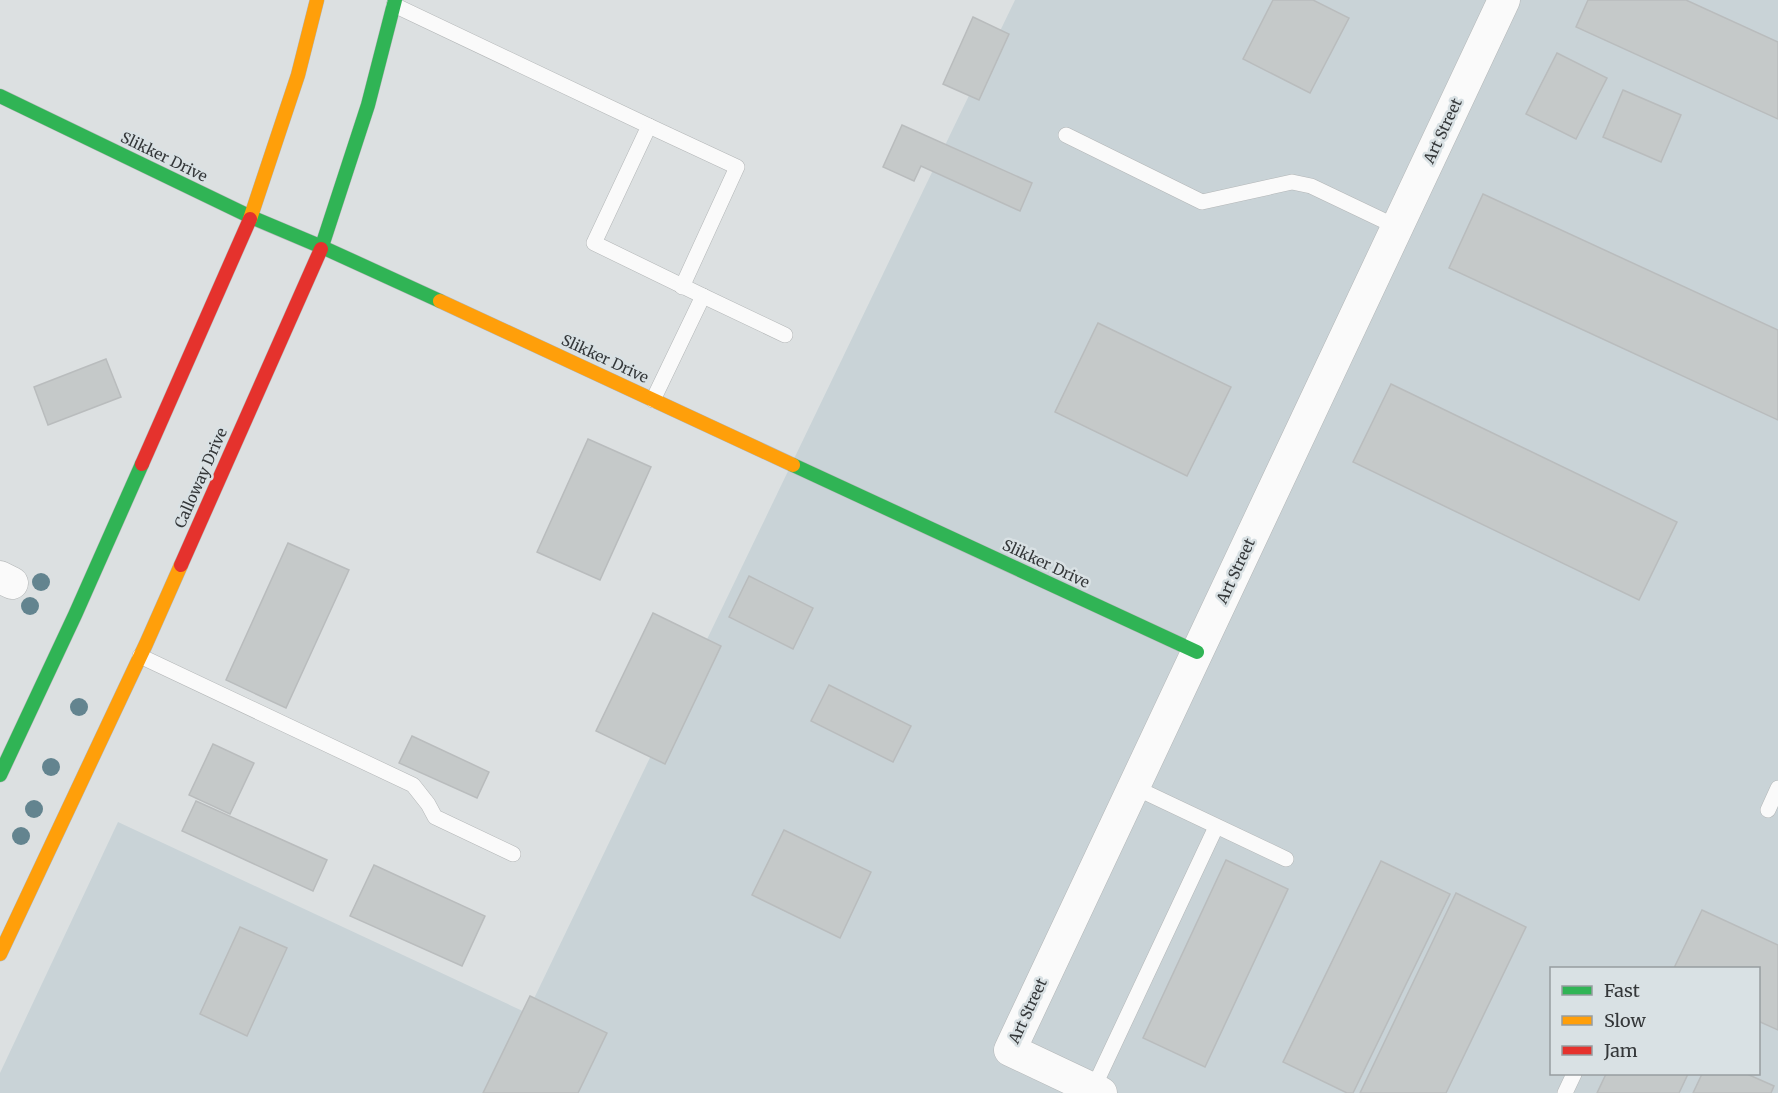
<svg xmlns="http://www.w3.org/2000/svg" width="1778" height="1093" font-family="Merriweather,serif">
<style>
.built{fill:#c9d3d7;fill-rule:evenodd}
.building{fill:#c5c9c9;stroke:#b9bcbd;stroke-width:1.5}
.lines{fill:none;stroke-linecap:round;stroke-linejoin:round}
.lane-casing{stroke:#b3b6b7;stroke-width:16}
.street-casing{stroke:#b3b6b7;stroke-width:33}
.fast-casing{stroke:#b3b6b7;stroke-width:15}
.slow-casing{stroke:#b3b6b7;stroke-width:15}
.jam-casing{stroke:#b3b6b7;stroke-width:15}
.lane{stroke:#fafafa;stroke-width:15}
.street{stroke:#fafafa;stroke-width:32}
.fast{stroke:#30b455;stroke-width:14}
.slow{stroke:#ff9f0a;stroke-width:14}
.jam{stroke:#e5322d;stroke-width:14}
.tree{fill:#63848f}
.labels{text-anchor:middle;stroke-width:5;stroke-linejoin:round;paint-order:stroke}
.street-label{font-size:15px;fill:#343739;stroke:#d9e1e4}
</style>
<rect width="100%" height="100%" fill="#dce0e1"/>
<path class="built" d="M1015,0H1778V1093H0V1073L118,822L527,1013ZM1552,968H1758V1074H1552Z"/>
<g class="building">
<path d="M1273,0H1313L1349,18L1310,93L1243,59Z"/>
<path d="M1588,0H1686L1778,42V119L1576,27Z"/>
<path d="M973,17L1009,34L979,100L943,84Z"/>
<path d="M1557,53L1607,78L1576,139L1526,114Z"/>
<path d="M1623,90L1681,115L1661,162L1603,137Z"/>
<path d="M902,125L1032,183L1020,211L921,166L914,181L883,167Z"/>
<path d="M1483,194L1778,330V420L1449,268Z"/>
<path d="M1098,323L1231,387L1187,476L1055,412Z"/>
<path d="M106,359L121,397L48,425L34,387Z"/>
<path d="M1391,384L1677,522L1639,600L1353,462Z"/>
<path d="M588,439L651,467L600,580L537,552Z"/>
<path d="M288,543L349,570L286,708L226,680Z"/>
<path d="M749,576L813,608L793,649L729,617Z"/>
<path d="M653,613L721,646L665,764L596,731Z"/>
<path d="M829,685L911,726L893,762L811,721Z"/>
<path d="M412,736L489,772L477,798L399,763Z"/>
<path d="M213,744L254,763L230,814L189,795Z"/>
<path d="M196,801L327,860L313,891L182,831Z"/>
<path d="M784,830L871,872L840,938L752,895Z"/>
<path d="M1226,860L1288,889L1205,1067L1143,1038Z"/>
<path d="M1381,861L1450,894L1353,1093H1347L1283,1062Z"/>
<path d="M374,865L485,916L462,966L350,916Z"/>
<path d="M1456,893L1526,927L1446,1093H1360Z"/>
<path d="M1702,910L1778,945V1030L1758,1021V968H1674Z"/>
<path d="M240,927L287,948L247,1036L200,1014Z"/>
<path d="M530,996L607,1033L578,1093H483Z"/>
<path d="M1606,1074H1688L1679,1093H1597Z"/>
<path d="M1702,1074H1747L1774,1086L1771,1093H1693Z"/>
</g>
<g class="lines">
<g class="lane-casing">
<g id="lane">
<path d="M394,5L649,126L594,243L703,296L653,400"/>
<path d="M649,126L737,167L682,287"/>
<path d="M1066,135L1202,202L1292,182L1311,186L1397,227"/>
<path d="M703,296L785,335"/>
<path d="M140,656L413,785L428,804L435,817L513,854"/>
<path d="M1134,787L1286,859"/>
<path d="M1768,810L1778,788"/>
<path d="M1093,1089L1216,827"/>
<path d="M1565,1093L1574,1074"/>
</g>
</g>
<g class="street-casing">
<g id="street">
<path d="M0,577L12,583"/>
<path d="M1101,1093L1010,1050L1504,0"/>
</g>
</g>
<g class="fast-casing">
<g id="fast">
<path d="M0,96L251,217L322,247L440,301"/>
<path d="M321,249L368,105L395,0"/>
<path d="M793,465L1197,652"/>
<path d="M0,775L75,615L142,464"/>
</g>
</g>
<g class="slow-casing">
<g id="slow">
<path d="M250,219L298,75L317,0"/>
<path d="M440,301L793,465"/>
<path d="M0,954L146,644L181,565"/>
</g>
</g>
<g class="jam-casing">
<g id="jam">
<path d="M142,464L250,219"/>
<path d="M181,565L321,249"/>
</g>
</g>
<use href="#lane" class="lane"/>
<use href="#street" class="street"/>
<use href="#fast" class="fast"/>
<use href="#slow" class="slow"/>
<use href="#jam" class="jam"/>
</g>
<g class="tree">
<circle cx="41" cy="582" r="9"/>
<circle cx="30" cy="606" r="9"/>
<circle cx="79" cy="707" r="9"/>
<circle cx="51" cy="767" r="9"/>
<circle cx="34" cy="809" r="9"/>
<circle cx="21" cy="836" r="9"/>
</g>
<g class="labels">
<g class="street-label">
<text transform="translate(1443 131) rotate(-65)" y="5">Art Street</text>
<text transform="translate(164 157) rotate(26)" y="5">Slikker Drive</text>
<text transform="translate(605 359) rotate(25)" y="5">Slikker Drive</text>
<text transform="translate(201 478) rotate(-66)" y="5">Calloway Drive</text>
<text transform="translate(1046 564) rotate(25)" y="5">Slikker Drive</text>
<text transform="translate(1236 571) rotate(-65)" y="5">Art Street</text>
<text transform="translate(1028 1011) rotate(-65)" y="5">Art Street</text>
</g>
</g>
<rect x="1550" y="967" width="210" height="108" fill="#d9e1e4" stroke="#979da0" stroke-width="1.5"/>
<rect x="1562" y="986" width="30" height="9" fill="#30b455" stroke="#979da0" stroke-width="1.5"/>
<text x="1604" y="997" font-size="18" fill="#343739">Fast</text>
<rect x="1562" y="1016" width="30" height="9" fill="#ff9f0a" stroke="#979da0" stroke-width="1.5"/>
<text x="1604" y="1027" font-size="18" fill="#343739">Slow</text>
<rect x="1562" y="1046" width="30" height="9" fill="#e5322d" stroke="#979da0" stroke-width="1.5"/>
<text x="1604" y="1057" font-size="18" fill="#343739">Jam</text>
</svg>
